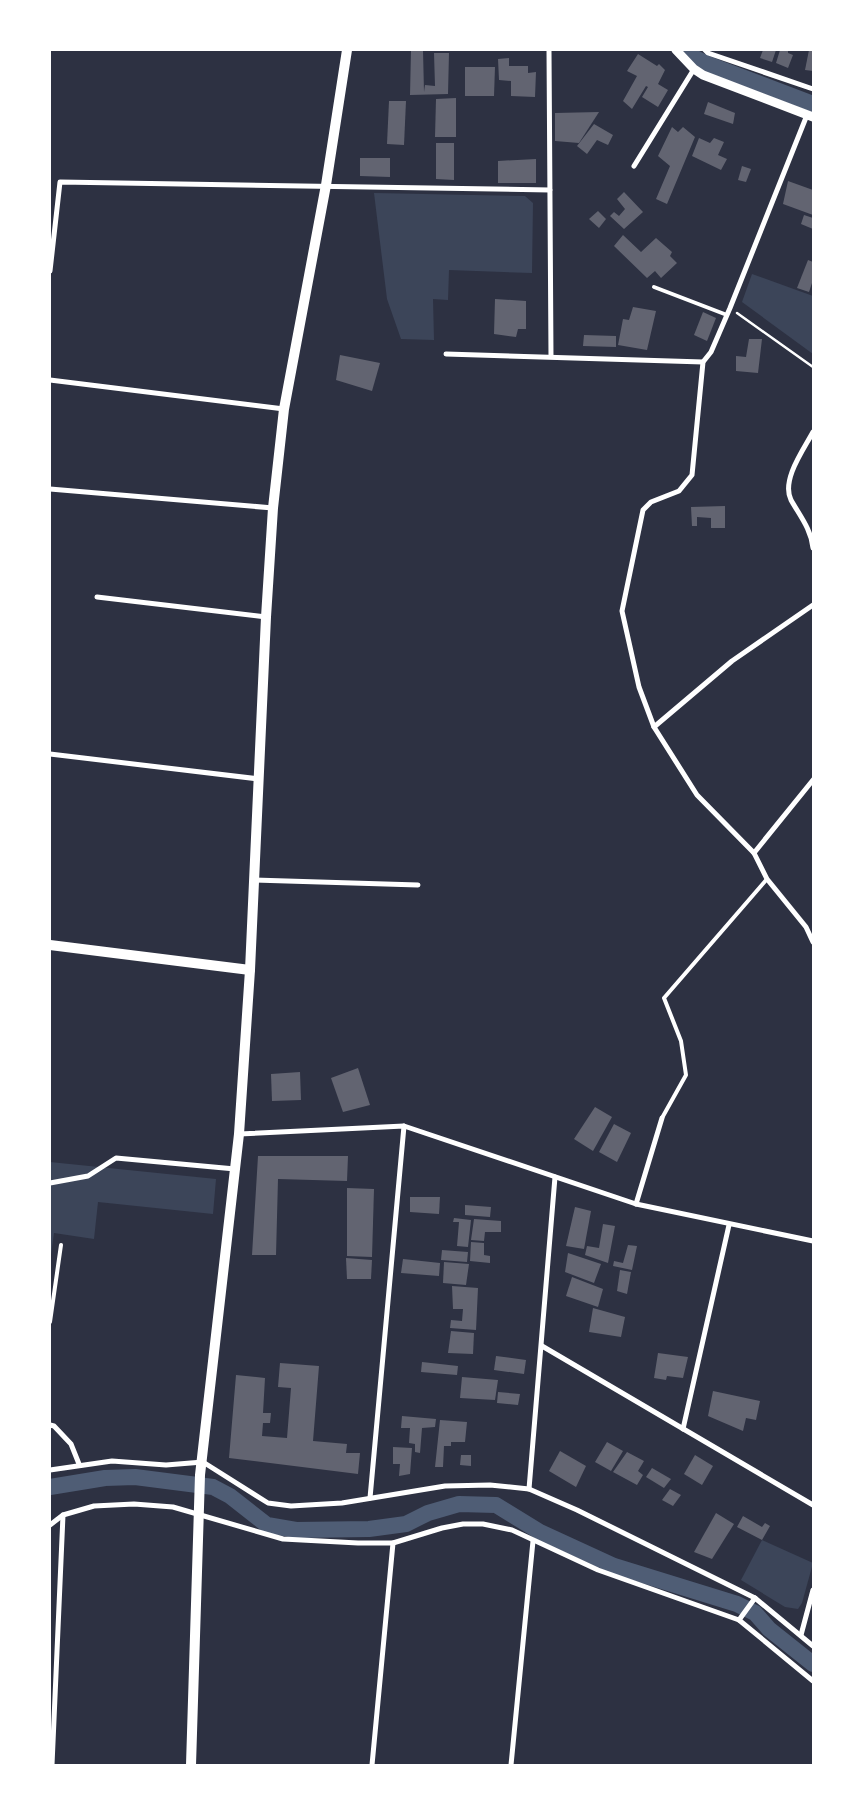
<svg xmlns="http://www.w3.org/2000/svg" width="863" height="1815" font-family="Poppins,sans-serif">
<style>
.green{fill:#3c4559}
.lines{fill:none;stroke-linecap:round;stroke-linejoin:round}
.canal{stroke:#4f5d75;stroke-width:16}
.building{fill:#626471}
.path{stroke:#fff;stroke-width:2.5}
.service{stroke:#fff;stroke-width:4}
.minor{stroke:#fff;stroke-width:5}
.tertiary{stroke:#fff;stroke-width:9}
.secondary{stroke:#fff;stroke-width:10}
</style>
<rect width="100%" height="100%" fill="#2d3142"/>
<g class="green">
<path d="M374,193L525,196L533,203L532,273L449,270L448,300L433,299L434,340L401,339L387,299Z"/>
<path d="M752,274L813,296V354L742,302Z"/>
<path d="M50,1162L216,1179L213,1214L98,1202L94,1239L54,1233L50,1262Z"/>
<path d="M762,1540L813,1563L802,1603L798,1609L785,1607L741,1580Z"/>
</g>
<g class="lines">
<g class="canal">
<path d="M688,50L695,58L705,63L813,104"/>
<path d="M50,1487L105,1478L135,1477L213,1487L230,1496L267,1525L296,1530L369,1529L406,1524L428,1513L459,1504L496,1505L540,1532L614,1566L737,1604L755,1613L769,1629L813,1664"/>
</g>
</g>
<g class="building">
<path d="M411,50H423L424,92L425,85L435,86L434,53H449L448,94L410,95Z"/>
<path d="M763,50H776L772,62L760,58Z"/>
<path d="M780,50H788V53L793,55L788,68L776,63Z"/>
<path d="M809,50H813V71L805,70Z"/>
<path d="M638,54L657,66L659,64L665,70L658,84L668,90L658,107L642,97L648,87L646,86L632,109L623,101L637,76L627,71Z"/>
<path d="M509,58V66H528V73L536,72L535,97L511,96V81L499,80L498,59Z"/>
<path d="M465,67H495L494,96H465Z"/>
<path d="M456,98V137H435L436,99Z"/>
<path d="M389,101H406L404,145L387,144Z"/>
<path d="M708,102L735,113L733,124L704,114Z"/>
<path d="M599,112L579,143L555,141V113Z"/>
<path d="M594,124L613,135L608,145L597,140L587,154L577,146Z"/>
<path d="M672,127L678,132L683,127L695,137L667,204L656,199L670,166L658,156Z"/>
<path d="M699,138L710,143L714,138L724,142L718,155L727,159L721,170L692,156Z"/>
<path d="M436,143H454V180L436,179Z"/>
<path d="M360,158H390V177L360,176Z"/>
<path d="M536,159V183H498V161Z"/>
<path d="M742,166L751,169L746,182L738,180Z"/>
<path d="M788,181L813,190V215L783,204Z"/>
<path d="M624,192L643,212L624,229L610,216L614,212L619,216L625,209L617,199Z"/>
<path d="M598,211L606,219L599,228L589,219Z"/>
<path d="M804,215L813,218V229L801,224Z"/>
<path d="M623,235L641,252L656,238L672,252L670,256L677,263L661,278L655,271L647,278L614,246Z"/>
<path d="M808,260L813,262V280L809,292L797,288Z"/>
<path d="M495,299L526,301V329H518L516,337L494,334Z"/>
<path d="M633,307L656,311L647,350L618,345L623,319L629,320Z"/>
<path d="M703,312L716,318L707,341L694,335Z"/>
<path d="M584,335L616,336V347L583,346Z"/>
<path d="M749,339H762L758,373L736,371V356L746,357Z"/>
<path d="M340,355L380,363L372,391L336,380Z"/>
<path d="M725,506V528H711V518L697,517V526H692L691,507Z"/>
<path d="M358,1068L370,1105L343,1112L331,1078Z"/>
<path d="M300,1072L301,1100L272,1101L271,1074Z"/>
<path d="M595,1107L612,1117L593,1151L574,1139Z"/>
<path d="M614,1124L631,1133L617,1162L599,1152Z"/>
<path d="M258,1156H348L347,1181L278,1179L276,1255H252Z"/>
<path d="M347,1188L374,1189L372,1257L347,1256Z"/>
<path d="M410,1197H440L439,1214L410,1212Z"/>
<path d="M465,1205L491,1207L490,1217L465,1215Z"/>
<path d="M575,1207L591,1211L584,1249L566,1246Z"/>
<path d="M454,1218L471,1220L468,1247L457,1246L459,1222H453Z"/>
<path d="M474,1219L501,1221V1232H485L484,1241L471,1240Z"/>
<path d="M603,1224L615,1226L608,1263L585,1255L587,1246L599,1248Z"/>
<path d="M471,1242L484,1243V1255L490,1256V1263L470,1261Z"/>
<path d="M628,1245L637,1246L632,1270L613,1266L614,1261L623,1263Z"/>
<path d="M442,1250L468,1252L467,1262L441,1260Z"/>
<path d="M568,1253L601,1264L594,1283L565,1272Z"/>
<path d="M346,1258L372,1260L371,1279H347Z"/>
<path d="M403,1259L440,1263L439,1276L401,1273Z"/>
<path d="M444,1262L469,1264L466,1285L443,1283Z"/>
<path d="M620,1270L631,1272L627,1294L617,1291Z"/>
<path d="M572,1277L603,1289L598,1307L566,1296Z"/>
<path d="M452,1286L478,1288L476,1330L450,1328L451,1320L462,1321L463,1309H453Z"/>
<path d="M593,1308L625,1317L621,1337L589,1332Z"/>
<path d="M451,1331L474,1333L473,1354L448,1353Z"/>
<path d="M658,1353L688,1357L683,1378L667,1376L666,1380L654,1378Z"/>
<path d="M496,1356L526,1360L524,1374L494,1370Z"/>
<path d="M422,1362L458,1366L457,1375L421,1372Z"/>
<path d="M280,1363L319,1366L313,1441L347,1444L346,1453H360L358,1474L229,1458L236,1375L265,1378L263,1413H271L270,1423H263L262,1436L287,1438L291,1388L278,1387Z"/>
<path d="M462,1377L498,1380L495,1400L460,1398Z"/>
<path d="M713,1391L760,1401L756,1420L746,1418L743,1431L708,1416Z"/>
<path d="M498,1392L520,1394L518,1405L497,1403Z"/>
<path d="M402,1416L436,1419L435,1427L422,1428L420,1453L415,1452V1444L409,1443L410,1428H401Z"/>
<path d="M440,1420L467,1422L465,1442H451V1446H444L443,1467H435Z"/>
<path d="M607,1442L623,1451L611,1471L595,1462Z"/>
<path d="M393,1447L412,1448L410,1474L399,1476L400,1464H393Z"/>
<path d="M560,1451L586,1466L576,1487L549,1471Z"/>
<path d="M627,1452L644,1461L638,1471L643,1475L637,1485L613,1472Z"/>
<path d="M461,1455H471V1466L460,1465Z"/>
<path d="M695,1455L713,1466L702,1485L684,1474Z"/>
<path d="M652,1468L671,1479L664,1488L646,1477Z"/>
<path d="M670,1489L681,1495L673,1506L662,1500Z"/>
<path d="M716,1513L734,1524L712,1559L694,1552Z"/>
<path d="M743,1516L762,1527L765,1523L770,1526L762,1540L737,1527Z"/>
</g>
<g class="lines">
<path class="path" d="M737,313L813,367"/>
<g class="service">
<path d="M654,287L727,315"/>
<path d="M662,1118L686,1075L681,1041L664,998L767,879"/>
<path d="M50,1322L61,1245"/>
</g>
<g class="minor">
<path d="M549,50L551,356"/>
<path d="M705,50L708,53L813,89"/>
<path d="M807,115L730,308L711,352L703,362L692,475L679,491L651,502L643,510L622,611L639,687L654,727L697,795L754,853L767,879L806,927L813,942"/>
<path d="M634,166L694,69"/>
<path d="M50,271L60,182L550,190"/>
<path d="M446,354L703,362"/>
<path d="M50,380L284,409"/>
<path d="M813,432C804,449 781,480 791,500C800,516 811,529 813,548"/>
<path d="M50,489L273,508"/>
<path d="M97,597L266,617"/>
<path d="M654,727L732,661L813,605"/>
<path d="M50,754L259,779"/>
<path d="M754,853L813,780"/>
<path d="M254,880L418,885"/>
<path d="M239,1134L404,1126L636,1204L813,1241"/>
<path d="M50,1183L88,1176L116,1158L235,1169"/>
<path d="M636,1204L662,1118"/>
<path d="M542,1346L813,1505"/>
<path d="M50,1425L54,1426L71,1444L79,1464"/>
<path d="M683,1429L729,1225"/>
<path d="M50,1470L112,1461L166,1465L203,1462L268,1503L291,1506L342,1503L445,1486L490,1485L529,1489L577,1510L755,1598L813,1646"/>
<path d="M529,1489L555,1177"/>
<path d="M370,1498L404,1126"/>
<path d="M50,1525L63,1515L94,1506L134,1504L173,1507L283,1539L358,1543H393L442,1528L463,1524H483L512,1530L598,1570L739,1620L813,1681"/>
<path d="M739,1620L755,1598"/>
<path d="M801,1635L813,1590"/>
<path d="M52,1765L63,1515"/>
<path d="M372,1765L393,1543"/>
<path d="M511,1765L533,1541"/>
</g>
<path class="tertiary" d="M676,50L694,69L703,75L813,117"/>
<g class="secondary">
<path d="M50,945L250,970"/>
<path d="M191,1765L200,1475L239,1134L250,970L266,617L273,508L284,409L326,185L347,50"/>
</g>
</g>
<rect width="863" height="1815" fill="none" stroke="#ffffff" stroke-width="102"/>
</svg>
